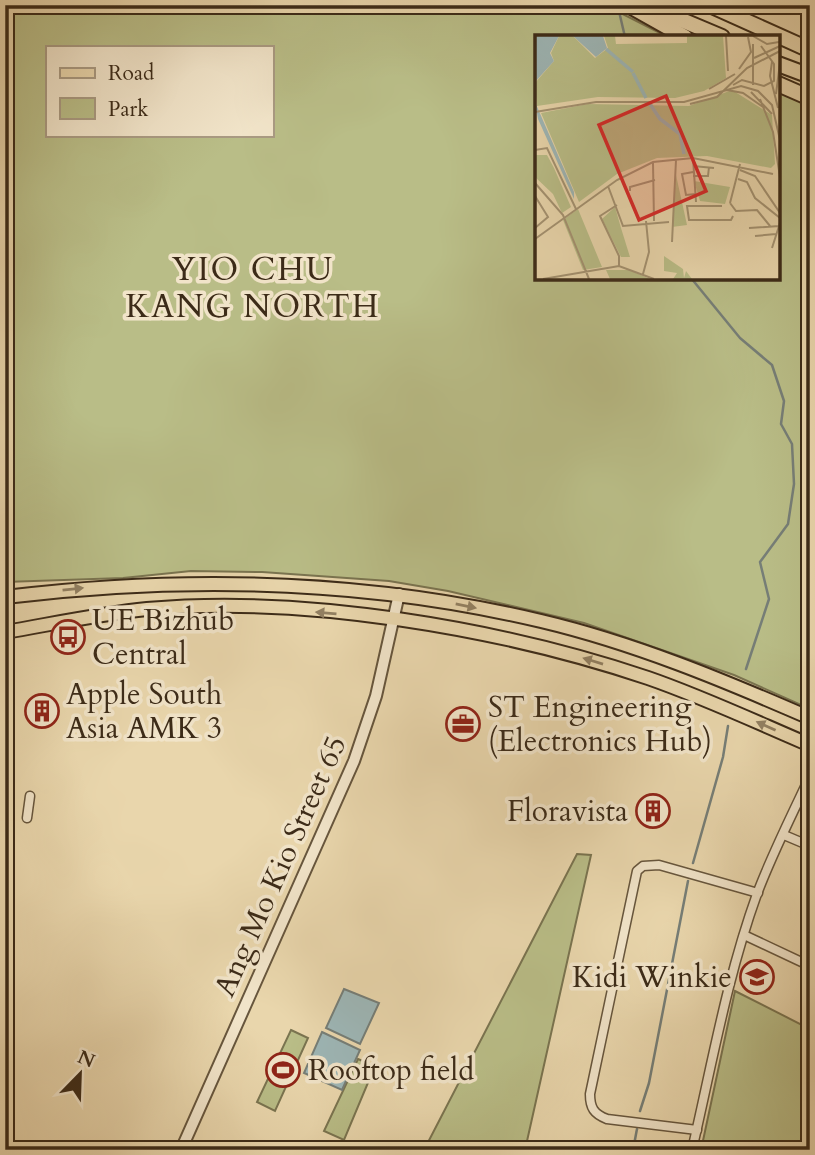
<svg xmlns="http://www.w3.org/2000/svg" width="815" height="1155" font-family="Cardo,serif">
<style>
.green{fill:#b9bd87;stroke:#7a7450;stroke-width:2;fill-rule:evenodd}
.water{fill:#9db6b6;stroke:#767e77;stroke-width:2}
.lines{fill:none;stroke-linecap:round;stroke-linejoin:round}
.stream{stroke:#767e77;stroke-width:2.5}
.minor-casing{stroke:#67563d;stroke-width:11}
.tertiary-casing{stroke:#67563d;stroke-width:14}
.primary-casing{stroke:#3c2b18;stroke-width:16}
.motorway-casing{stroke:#3c2b18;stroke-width:18}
.minor{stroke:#f1e4c9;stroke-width:8}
.tertiary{stroke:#f1e4c9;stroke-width:10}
.primary{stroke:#e9d6ac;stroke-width:12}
.motorway{stroke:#e9d6ac;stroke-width:14}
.oneway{fill:#928062}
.labels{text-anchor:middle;stroke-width:7;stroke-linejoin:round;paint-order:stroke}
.poi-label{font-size:30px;fill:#3c2b18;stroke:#f1e4c9;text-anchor:start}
.street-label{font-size:30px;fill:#3c2b18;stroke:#f1e4c9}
.neighbourhood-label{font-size:32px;letter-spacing:2px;fill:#3c2b18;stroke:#f1e4c9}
.inset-river{fill:none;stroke:#9db6b6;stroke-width:3.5}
.inset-road{fill:none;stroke:#a49271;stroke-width:2}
.view{fill:#d62828;fill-opacity:0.15;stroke:#d62828;stroke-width:3.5}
.inset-edge{fill:none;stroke:#3c2b18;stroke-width:3.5}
</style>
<rect width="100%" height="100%" fill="#e9d6ac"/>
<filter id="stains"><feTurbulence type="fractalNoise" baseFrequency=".00286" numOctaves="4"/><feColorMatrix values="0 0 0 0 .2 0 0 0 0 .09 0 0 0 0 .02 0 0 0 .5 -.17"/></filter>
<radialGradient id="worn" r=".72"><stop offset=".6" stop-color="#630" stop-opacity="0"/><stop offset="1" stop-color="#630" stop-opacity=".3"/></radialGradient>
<g class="green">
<path d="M5,5H605L668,37H537V278H778V89L810,107V709L734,675L584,623L448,591L389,581L262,572L191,571L123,578L5,582ZM47,47H271V135H47Z"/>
<path d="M577,854L591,855L525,1150H424Z"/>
<path d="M735,991L810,1029V1150H701Z"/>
<path d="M291,1030L308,1038L275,1111L257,1102Z"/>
<path d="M358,1059L375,1066L344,1140L324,1131Z"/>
</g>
<g class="water">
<path d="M344,989L379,1003L360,1044L326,1028Z"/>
<path d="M322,1032L360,1050L342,1090L304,1073Z"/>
</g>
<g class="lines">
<g class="stream">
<path d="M618,7L625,37"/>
<path d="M691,278L740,338L772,365L784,401L781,424L792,444L794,484L788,524L760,562L769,599L746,669"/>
<path d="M693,863L723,757L728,726"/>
<path d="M640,1111L649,1083L688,881"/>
<path d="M633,1150L637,1129"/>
</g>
<g class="minor-casing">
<g id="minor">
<path d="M27,818L30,796"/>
<path d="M784,835L810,846"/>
<path d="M744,935L810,966"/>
<path d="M697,1130L607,1119C594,1114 590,1108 590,1094L637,871L643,866L659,865L758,893"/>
<path d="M692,1150C712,1064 727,977 757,894C772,854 792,815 810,776"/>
</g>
</g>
<g class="tertiary-casing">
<path id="tertiary" d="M181,1150L354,761L376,696L399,594"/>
</g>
<g class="primary-casing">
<g id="primary">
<path d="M5,597C185,575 364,579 541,621C634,643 723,680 810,718"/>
<path d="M5,632C52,624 99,614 147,609C304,595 499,628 648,678C703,697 756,722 810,745"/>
</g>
</g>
<g class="motorway-casing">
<g id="motorway">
<path d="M628,5L685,37"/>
<path d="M646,5L722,37"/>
<path d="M710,5L810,50"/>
<path d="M778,64L810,76"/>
<path d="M778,84L810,98"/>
</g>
</g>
<use href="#minor" class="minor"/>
<use href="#tertiary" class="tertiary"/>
<use href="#primary" class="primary"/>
<use href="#motorway" class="motorway"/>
</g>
<defs><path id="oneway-solid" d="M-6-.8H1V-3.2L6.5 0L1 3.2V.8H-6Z" transform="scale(1.75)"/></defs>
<g class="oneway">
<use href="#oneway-solid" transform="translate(73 589) rotate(-6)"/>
<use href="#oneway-solid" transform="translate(466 606) rotate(11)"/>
<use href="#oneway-solid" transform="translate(326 613) rotate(-175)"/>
<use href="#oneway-solid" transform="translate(593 661) rotate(-163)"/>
<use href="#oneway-solid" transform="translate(766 726) rotate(-156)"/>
</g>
<defs>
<g id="bus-ring" transform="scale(1.75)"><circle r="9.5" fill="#f1e4c9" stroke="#8f2418" stroke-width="1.5"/><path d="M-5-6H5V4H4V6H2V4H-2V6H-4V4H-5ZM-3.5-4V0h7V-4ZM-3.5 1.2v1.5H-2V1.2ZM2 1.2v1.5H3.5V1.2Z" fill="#8f2418"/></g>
<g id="building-ring" transform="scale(1.75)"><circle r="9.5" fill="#f1e4c9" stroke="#8f2418" stroke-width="1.5"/><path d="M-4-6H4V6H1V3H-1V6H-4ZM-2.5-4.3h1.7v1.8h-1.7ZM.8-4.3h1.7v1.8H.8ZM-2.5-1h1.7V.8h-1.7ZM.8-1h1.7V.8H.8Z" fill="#8f2418"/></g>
<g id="office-ring" transform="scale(1.75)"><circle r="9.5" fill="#f1e4c9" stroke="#8f2418" stroke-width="1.5"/><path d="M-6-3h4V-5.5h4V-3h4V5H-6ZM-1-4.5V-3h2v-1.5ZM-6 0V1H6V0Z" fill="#8f2418"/></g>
<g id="school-ring" transform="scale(1.75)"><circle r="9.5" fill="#f1e4c9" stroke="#8f2418" stroke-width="1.5"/><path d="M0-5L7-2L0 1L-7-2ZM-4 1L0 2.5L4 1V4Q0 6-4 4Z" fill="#8f2418"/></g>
<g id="stadium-ring" transform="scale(1.75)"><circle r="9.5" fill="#f1e4c9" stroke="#8f2418" stroke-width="1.5"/><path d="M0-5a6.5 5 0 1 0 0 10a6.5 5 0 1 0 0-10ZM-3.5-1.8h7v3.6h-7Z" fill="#8f2418"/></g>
</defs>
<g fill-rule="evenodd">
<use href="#bus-ring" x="68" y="637"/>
<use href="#building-ring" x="42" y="711"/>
<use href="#office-ring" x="463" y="724"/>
<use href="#building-ring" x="653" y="811"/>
<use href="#school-ring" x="757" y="977"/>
<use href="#stadium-ring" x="283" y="1070"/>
</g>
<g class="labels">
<g class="poi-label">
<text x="92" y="630">UE Bizhub<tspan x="92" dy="34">Central</tspan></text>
<text x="66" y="704">Apple South<tspan x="66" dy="34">Asia AMK 3</tspan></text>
<text x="488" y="717">ST Engineering<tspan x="488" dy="34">(Electronics Hub)</tspan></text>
<text x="628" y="821" text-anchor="end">Floravista</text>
<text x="732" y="987" text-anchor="end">Kidi Winkie</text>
<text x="308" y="1080">Rooftop field</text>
</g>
<g class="street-label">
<text transform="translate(280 866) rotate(-66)" y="10">Ang Mo Kio Street 65</text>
</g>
<g class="neighbourhood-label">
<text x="253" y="280">YIO CHU<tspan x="253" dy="37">KANG NORTH</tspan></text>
</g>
</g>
<g transform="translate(535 35)">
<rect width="245" height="245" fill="#e9d6ac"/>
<path d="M24,1H38L60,23L73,13L69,1H80L81,9L152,8V1H188L191,43L169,56L140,63L63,62L2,71L0,48L19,26L16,18ZM197,55L237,80L240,129L236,133L172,121L122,123L82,139L44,167L6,78L53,69L154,71ZM0,120H12L19,133L36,172L27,178L18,159L0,142ZM141,140L152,190L137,192ZM159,146L195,152L190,169L165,166ZM80,172L86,193L95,222H86L67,184ZM43,174L67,232L48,235L28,185ZM129,221L148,234L149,243L151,236L157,244H138L142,238L129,236ZM71,235H94L115,244H75Z" fill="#b9bd87"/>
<path d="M0,1H24L15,18L19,26L0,47ZM38,1H68L72,13L61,22ZM0,67L39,157V164L3,84Z" fill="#9db6b6"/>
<path class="inset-river" d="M71,14L98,37M98,38L111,63M115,69L125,84L145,99L149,119"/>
<path class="inset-road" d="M191,1L193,36M218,1L232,9L244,7M219,23L245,11M237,27L235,41L243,73M204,34L216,17L213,2M198,50L207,45L229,51L239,46V29L226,11M218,50V9M174,54L200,39M192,55L208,58L228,72M216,57L237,79M241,59L245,28M225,64L238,97L245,142M155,69L182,62L212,33L245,16M0,77L61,67H149L206,51L223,56L237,70L245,105M0,115L12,113L41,174M158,123L161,167M118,128L119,186M158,131L179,133M205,135L220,141L245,178M158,137L147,139L151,160L161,159M158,141H173L174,132M203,144L212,147L220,163L245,183M0,148L28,180L54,244M73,151L88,191L134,187M95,156V152L120,145M0,161L13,182L0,193M195,168L201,176L222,175L235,191M195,168L205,129M82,170L65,181L84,221V232M187,171H152L154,185H196L198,181M214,193L244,191M220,201L241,199M0,204L82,145L118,127L158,123L238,139M137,207L141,125M237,213L245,188M108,239L114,217L111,186M8,244L84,231L119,244"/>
<path class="view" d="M131,61L171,156L104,185L64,90Z"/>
<rect width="245" height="245" class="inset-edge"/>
</g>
<rect width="815" height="1155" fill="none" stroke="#e9d6ac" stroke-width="28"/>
<rect x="7" y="7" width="801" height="1141" fill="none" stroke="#3c2b18" stroke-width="3.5"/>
<rect x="14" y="14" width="787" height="1127" fill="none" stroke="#3c2b18" stroke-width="2"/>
<rect x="46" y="46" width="228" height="91" fill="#f1e4c9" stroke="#a99a82" stroke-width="2"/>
<rect x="60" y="68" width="35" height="10" fill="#e9d6ac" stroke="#a99a82" stroke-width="2"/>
<text x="108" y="80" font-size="21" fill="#3c2b18">Road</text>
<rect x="60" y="98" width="35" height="21" fill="#b9bd87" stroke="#a99a82" stroke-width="2"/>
<text x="108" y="116" font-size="21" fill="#3c2b18">Park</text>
<g transform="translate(80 1074) rotate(23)" stroke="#f1e4c9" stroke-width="5" paint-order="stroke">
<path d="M0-5L12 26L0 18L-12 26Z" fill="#3c2b18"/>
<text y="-10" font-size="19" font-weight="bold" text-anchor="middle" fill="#3c2b18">N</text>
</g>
<rect width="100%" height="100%" filter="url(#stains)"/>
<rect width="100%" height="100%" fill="url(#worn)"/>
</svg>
